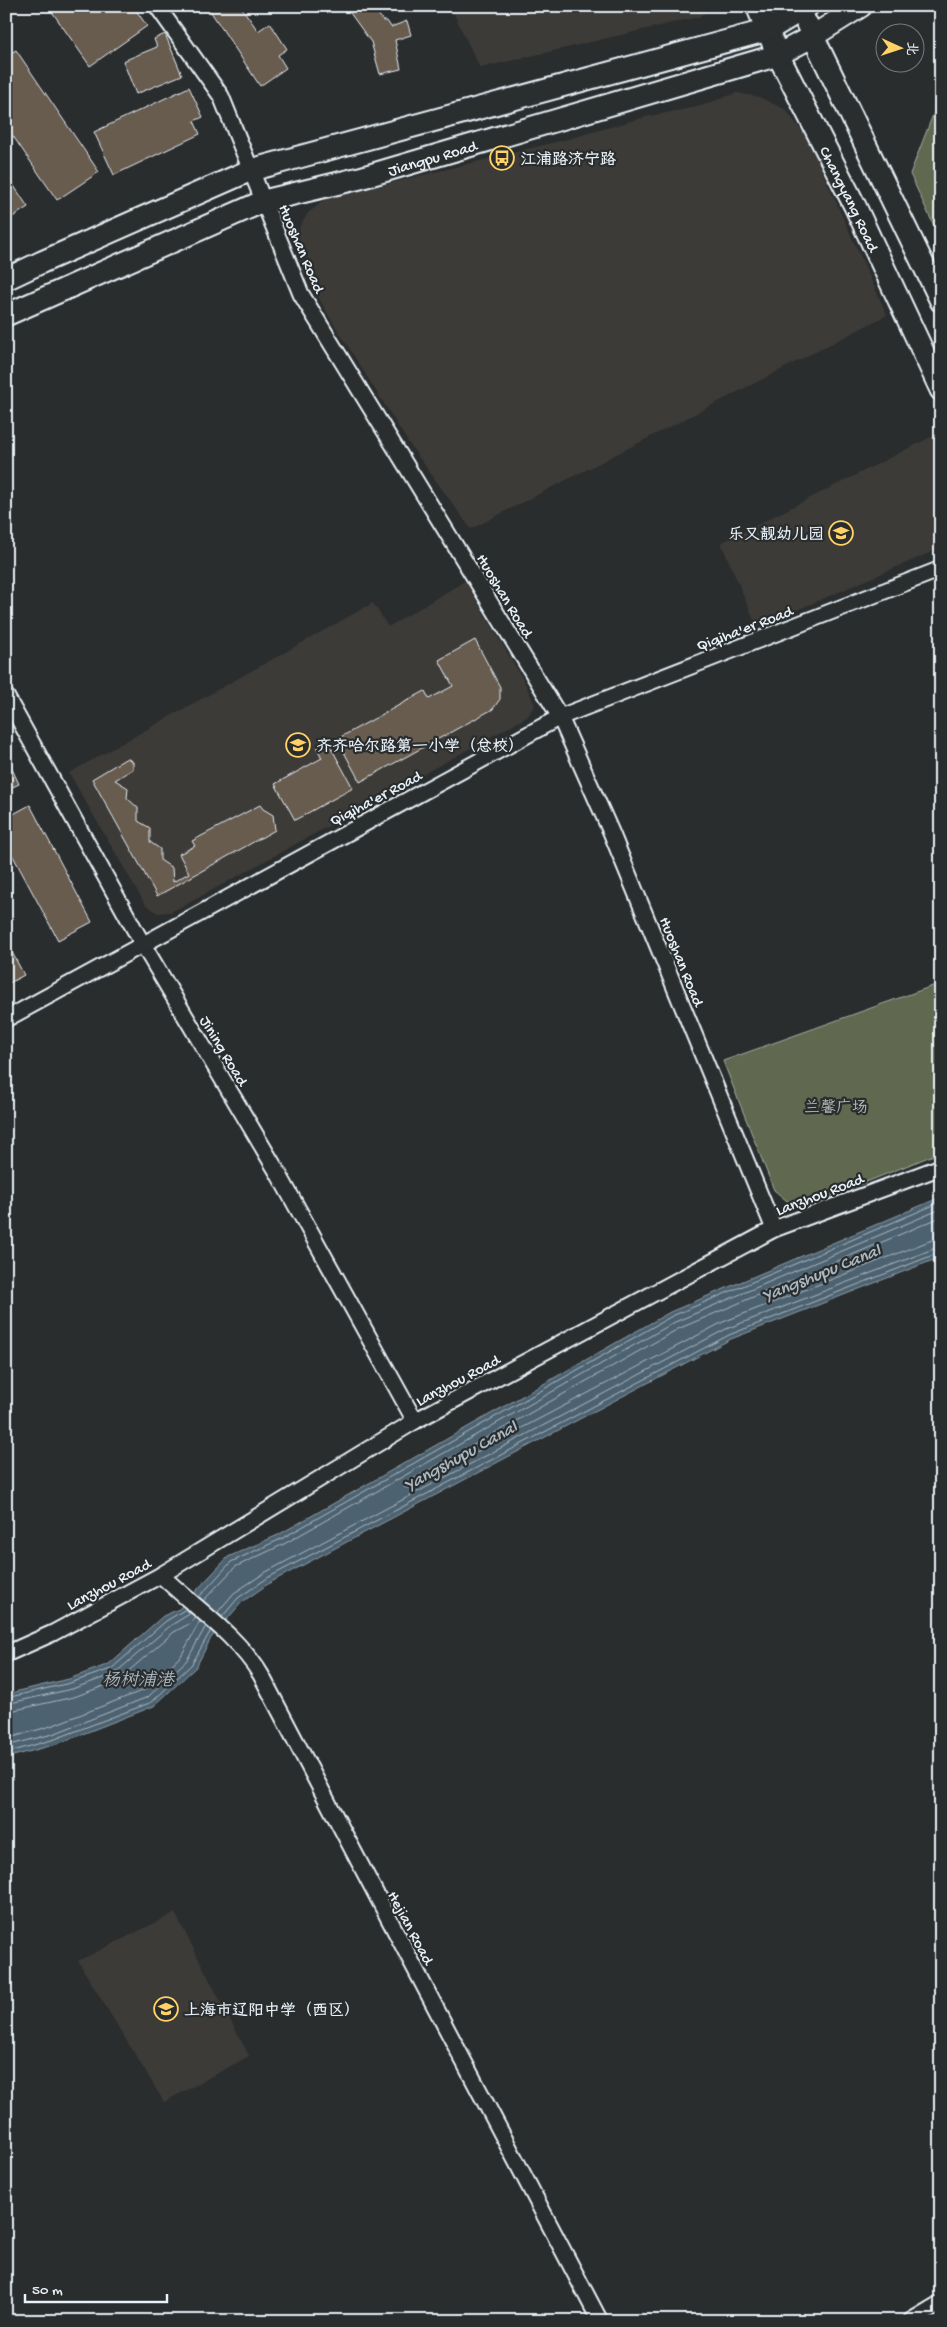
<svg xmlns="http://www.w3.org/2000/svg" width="947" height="2327" font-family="'Gochi Hand','LXGW WenKai TC',sans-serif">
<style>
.built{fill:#3d3b38}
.green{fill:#60684f;stroke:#a4aca4}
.water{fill:#4d6270;stroke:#8b9ba6}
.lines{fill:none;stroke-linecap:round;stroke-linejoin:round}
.shore{stroke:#aab8c2;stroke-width:1}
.building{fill:#685b4f;stroke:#e8f1f8}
.street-casing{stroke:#e8f1f8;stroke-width:19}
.secondary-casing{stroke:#e8f1f8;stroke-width:25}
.street{stroke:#2a2d2e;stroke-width:15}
.secondary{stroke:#2a2d2e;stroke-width:21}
.labels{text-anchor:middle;stroke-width:4.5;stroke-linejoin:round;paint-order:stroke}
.street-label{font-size:16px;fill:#e8f1f8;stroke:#2a2d2e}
.poi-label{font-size:16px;font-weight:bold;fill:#e8f1f8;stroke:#2a2d2e;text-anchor:start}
.park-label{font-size:16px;fill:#b2bab4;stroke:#2a2d2e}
.water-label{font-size:18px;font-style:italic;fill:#aab8c2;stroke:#2a2d2e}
</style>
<rect width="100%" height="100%" fill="#2a2d2e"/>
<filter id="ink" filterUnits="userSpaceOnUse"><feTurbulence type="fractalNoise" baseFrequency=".02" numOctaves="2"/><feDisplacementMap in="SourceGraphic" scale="10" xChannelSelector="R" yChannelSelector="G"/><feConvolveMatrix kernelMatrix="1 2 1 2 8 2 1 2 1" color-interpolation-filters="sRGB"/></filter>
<g filter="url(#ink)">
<g class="built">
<path d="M450,6H710L708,11L698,17L480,68Z"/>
<path d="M736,93L759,97L786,110L807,138L887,315L471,529L410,445L332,321L302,269L296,244L300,226L308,213L326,199L568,139L646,117L701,106Z"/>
<path d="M937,434L941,443V548L757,627L721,543Z"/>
<path d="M465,581L524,681L535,705L527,717L185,905L170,912L158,913L145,904L69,773L373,603L388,627Z"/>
<path d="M175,1913L249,2056L164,2102L78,1961Z"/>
</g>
<g class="green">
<path d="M941,94V241L910,174Z"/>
<path d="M941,983V1152L804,1207L787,1201L774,1190L723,1061Z"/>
</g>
<path class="water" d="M941,1197V1257L731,1339L271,1582L242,1602L211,1638L196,1667L154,1706L57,1744L6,1758V1694L69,1679L109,1664L163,1616L179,1609L228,1557L278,1535L670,1312Z"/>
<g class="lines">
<g class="shore">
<path d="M941,1217L678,1329L405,1484L404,1487L408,1488L723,1322L932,1240L941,1238"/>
<path d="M199,1597L231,1562L281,1539L672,1316L941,1202"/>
<path d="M203,1601L235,1567L284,1544L675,1322L941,1209"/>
<path d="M217,1613L234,1593L266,1572L726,1329L941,1246"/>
<path d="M222,1617L238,1598L269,1577L729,1335L941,1252"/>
<path d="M6,1698L70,1683L111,1669L166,1621L186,1609"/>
<path d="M6,1704L72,1689L114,1674L170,1626L191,1613"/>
<path d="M6,1712L74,1697L117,1681L174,1632L189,1624L196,1618"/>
<path d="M6,1739L51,1726L144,1690L181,1656L200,1621"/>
<path d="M6,1746L53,1734L148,1697L187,1660L206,1626"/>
<path d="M6,1753L55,1739L152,1702L192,1664L211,1630"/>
</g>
</g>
<g class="building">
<path d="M48,6H133L147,26L90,66Z"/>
<path d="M207,6H244L242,8L258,31L270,23L287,49L278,55L286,68L260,86Z"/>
<path d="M345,6H373L383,21H387L391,27L407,21L411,35L395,40L401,69L380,74L371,42Z"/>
<path d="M165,34L182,75L136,94L123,61L157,47L154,39Z"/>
<path d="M16,50L99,172L57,200L6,126V56Z"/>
<path d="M189,87L203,117L194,121L200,134L114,175L94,132Z"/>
<path d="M6,174L28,207L6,221Z"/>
<path d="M475,640L500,687V699L493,709L360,782L337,739L425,691L429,699L453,686L439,660Z"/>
<path d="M328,742L353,788L295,820L275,784L322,758L317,748Z"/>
<path d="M6,756L19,784L6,790Z"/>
<path d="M127,758L133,762V769L115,780L128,788L127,798L138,808V821L150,828V842L160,849V860L172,868L173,882L189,873L179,854L195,846L192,841L260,805L263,809L273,815L275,830L157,896L92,779Z"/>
<path d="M30,805L92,922L58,940L6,843V818Z"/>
<path d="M6,941L24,975L6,985Z"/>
</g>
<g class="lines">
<g class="street-casing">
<g id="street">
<path d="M157,6L221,96L301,294L560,717L611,832L774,1229"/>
<path d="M6,696L142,943L278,1173L415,1421"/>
<path d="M6,1019L560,717L941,569"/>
<path d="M161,1575C194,1607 237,1635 261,1675L600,2321"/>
<path d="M6,1654L53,1633L161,1575L415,1421L774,1229L941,1167"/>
<path d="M911,2321L941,2303"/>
</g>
</g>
<g class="secondary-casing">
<g id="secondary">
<path id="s1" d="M757,6L778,55L855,206L941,390"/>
<path d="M807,24L941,301"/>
<path d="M6,279L42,262L251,170L768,30L808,6"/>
<path id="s2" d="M6,315L264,201L360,178L778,55L813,36L861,6"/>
</g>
</g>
<use href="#street" class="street"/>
<use href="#secondary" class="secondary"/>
</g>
</g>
<defs>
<g id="bus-ring" transform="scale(1.25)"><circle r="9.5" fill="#2a2d2e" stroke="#ffd166" stroke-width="1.5"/><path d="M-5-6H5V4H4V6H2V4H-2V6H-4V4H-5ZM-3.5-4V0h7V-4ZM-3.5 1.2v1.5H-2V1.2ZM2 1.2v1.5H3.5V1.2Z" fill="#ffd166"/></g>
<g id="school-ring" transform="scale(1.25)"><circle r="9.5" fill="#2a2d2e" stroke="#ffd166" stroke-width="1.5"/><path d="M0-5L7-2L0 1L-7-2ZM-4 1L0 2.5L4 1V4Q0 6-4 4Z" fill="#ffd166"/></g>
</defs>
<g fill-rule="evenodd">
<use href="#bus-ring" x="502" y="158"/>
<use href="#school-ring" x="841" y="533"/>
<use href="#school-ring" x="298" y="745"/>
<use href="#school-ring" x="166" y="2009"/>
</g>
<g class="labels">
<g class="street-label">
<text dy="6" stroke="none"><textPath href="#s2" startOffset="456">Jiangpu Road</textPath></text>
<text dy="6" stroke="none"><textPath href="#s1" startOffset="214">Changyang Road</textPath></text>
<text transform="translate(303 248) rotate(67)" y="6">Huoshan Road</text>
<text transform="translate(506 595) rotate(59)" y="6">Huoshan Road</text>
<text transform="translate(744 627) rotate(-21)" y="6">Qiqiha'er Road</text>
<text transform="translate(375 797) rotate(-28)" y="6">Qiqiha'er Road</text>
<text transform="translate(683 961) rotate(68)" y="6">Huoshan Road</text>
<text transform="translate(225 1050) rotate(59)" y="6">Jining Road</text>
<text transform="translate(819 1193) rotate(-21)" y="6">Lanzhou Road</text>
<text transform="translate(457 1379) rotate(-28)" y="6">Lanzhou Road</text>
<text transform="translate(108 1583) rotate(-28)" y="6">Lanzhou Road</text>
<text transform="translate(412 1927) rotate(62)" y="6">Hejian Road</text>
</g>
<g class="poi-label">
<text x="520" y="164">江浦路济宁路</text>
<text x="824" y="539" text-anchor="end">乐又靓幼儿园</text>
<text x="316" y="751">齐齐哈尔路第一小学（总校）</text>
<text x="184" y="2015">上海市辽阳中学（西区）</text>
</g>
<g class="park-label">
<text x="836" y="1112">兰馨广场</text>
</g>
<g class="water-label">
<text transform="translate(821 1272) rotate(-22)" y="6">Yangshupu Canal</text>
<text transform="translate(460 1455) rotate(-29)" y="6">Yangshupu Canal</text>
<text x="138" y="1685">杨树浦港</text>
</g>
</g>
<rect width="947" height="2327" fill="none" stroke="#2a2d2e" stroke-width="25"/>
<rect x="12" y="12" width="922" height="2302" fill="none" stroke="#e8f1f8" stroke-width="2" filter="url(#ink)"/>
<g transform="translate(900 48) rotate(93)"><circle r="24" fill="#2a2d2e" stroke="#767b7f"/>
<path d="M0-4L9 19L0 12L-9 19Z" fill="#ffd166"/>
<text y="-8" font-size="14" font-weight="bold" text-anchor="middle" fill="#e8f1f8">北</text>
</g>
<path d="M25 2294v8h142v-8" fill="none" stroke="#e8f1f8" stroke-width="2.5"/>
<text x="32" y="2294" font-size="15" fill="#e8f1f8" stroke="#2a2d2e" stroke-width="4" paint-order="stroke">50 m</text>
</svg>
